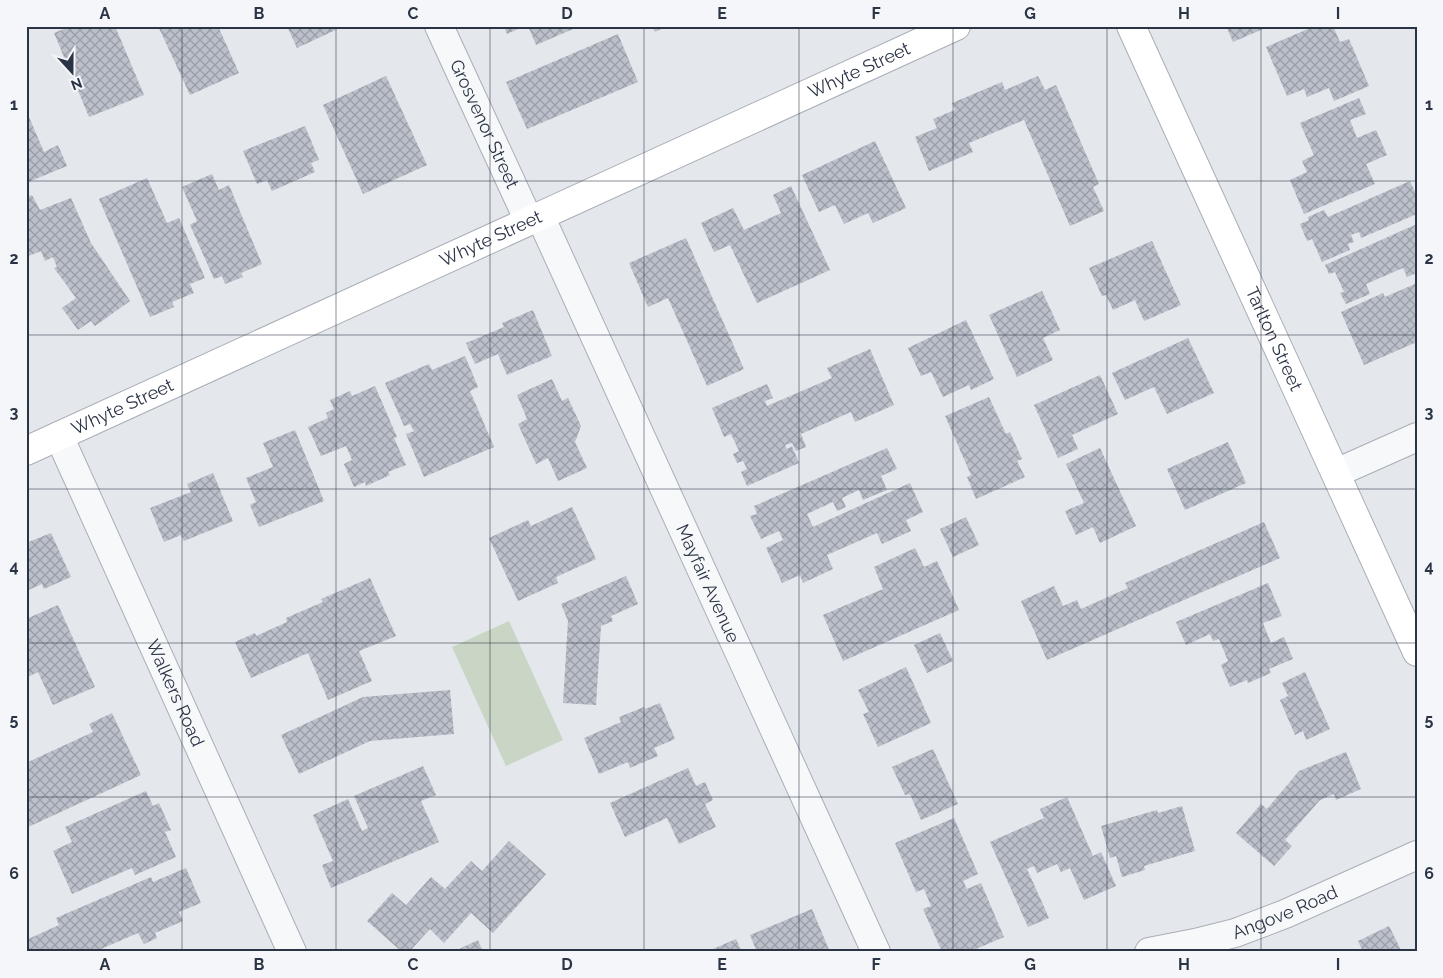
<svg xmlns="http://www.w3.org/2000/svg" width="1443" height="978" font-family="Raleway,sans-serif">
<style>
.green{fill:#c9d6c5}
.building{fill:url(#building-cross-hatch)}
.lines{fill:none;stroke-linecap:round;stroke-linejoin:round}
.street-casing{stroke:#a9aeb7;stroke-width:30}
.secondary-casing{stroke:#a9aeb7;stroke-width:30}
.street{stroke:#f7f8fa;stroke-width:28}
.secondary{stroke:#fff;stroke-width:28}
.grid{fill:none;stroke:#2b3445;stroke-width:1;stroke-opacity:0.55}
.labels{text-anchor:middle;stroke-width:4.5;stroke-linejoin:round;paint-order:stroke}
.street-label{font-size:18px;fill:#2b3445;stroke:#f4f6f9}
.neatline{fill:none;stroke:#2b3445;stroke-width:2}
.grid-label{font-size:16px;text-anchor:middle;font-weight:bold;fill:#2b3445}
</style>
<defs>
<pattern id="building-cross-hatch" width="8" height="8" patternUnits="userSpaceOnUse" patternTransform="scale(1.25)"><rect width="8" height="8" fill="#bbc0ca"/><path d="M0 0l8 8M0 8l8-8" fill="none" stroke="#989da6"/></pattern>
</defs>
<rect width="100%" height="100%" fill="#e4e7ec"/>
<path class="green" d="M509,621L563,740L506,766L452,647Z"/>
<g class="building">
<path d="M71,26H115L144,95L89,117L54,33Z"/>
<path d="M158,26H218L239,73L190,95Z"/>
<path d="M287,26H344L297,48Z"/>
<path d="M504,26H525L507,34Z"/>
<path d="M528,26H580L536,45Z"/>
<path d="M652,26H667L655,32Z"/>
<path d="M1226,26H1270L1233,42Z"/>
<path d="M1315,26H1333L1340,42L1349,39L1369,86L1334,101L1329,88L1307,97L1304,89L1287,96L1266,47Z"/>
<path d="M618,34L638,82L527,129L506,82Z"/>
<path d="M386,76L427,165L363,194L323,105Z"/>
<path d="M1038,76L1045,90L1056,85L1099,184L1093,187L1104,211L1070,226L1024,120L969,143L973,152L929,171L915,137L937,128L933,119L955,110L952,103L1002,82L1005,90Z"/>
<path d="M1359,98L1366,114L1350,120L1357,138L1376,130L1387,155L1366,164L1375,184L1304,214L1290,180L1307,172L1302,161L1314,155L1300,123Z"/>
<path d="M26,110L44,152L58,145L67,166L26,183Z"/>
<path d="M305,126L319,160L311,163L315,172L272,191L267,180L257,184L243,151Z"/>
<path d="M875,141L906,208L873,223L868,213L844,224L835,205L819,212L802,175Z"/>
<path d="M212,174L219,190L229,185L262,264L241,273L243,277L225,284L222,276L214,279L190,225L197,221L182,187Z"/>
<path d="M147,178L167,223L179,218L205,278L190,284L194,293L172,302L174,307L150,317L99,199Z"/>
<path d="M1410,181L1417,196V214L1361,238L1359,232L1351,235L1354,242L1348,244L1350,250L1322,262L1312,239L1307,241L1300,224L1309,220L1308,217L1324,210L1328,217Z"/>
<path d="M791,186L830,270L757,303L730,245L714,252L701,223L733,208L744,230L781,213L773,195Z"/>
<path d="M32,195L40,210L71,198L91,243L130,301L95,326L91,321L78,330L62,308L76,298L54,268L57,267L53,257L45,261L41,251L26,257V197Z"/>
<path d="M1417,224V273L1407,277L1403,268L1366,284L1370,294L1346,304L1340,293L1344,292L1335,272L1329,274L1325,265Z"/>
<path d="M686,238L744,369L707,386L668,298L648,307L629,263Z"/>
<path d="M1152,241L1181,305L1144,321L1135,300L1113,310L1106,295L1102,296L1089,268Z"/>
<path d="M1417,283V342L1364,365L1341,312L1383,293L1385,297Z"/>
<path d="M1042,291L1060,330L1043,338L1053,360L1017,377L989,315Z"/>
<path d="M533,310L552,356L507,375L498,354L475,364L466,343L504,327L502,323Z"/>
<path d="M966,320L994,379L971,390L969,385L943,397L931,372L921,376L908,348Z"/>
<path d="M1188,338L1214,393L1167,414L1154,387L1125,400L1112,373Z"/>
<path d="M870,349L894,405L855,422L851,412L801,434L806,447L796,451L792,443L785,445L787,449L792,446L799,463L747,486L741,472L747,469L743,461L737,463L733,454L739,451L731,434L724,437L712,408L767,384L773,398L765,401L767,406L832,378L827,368Z"/>
<path d="M465,356L478,387L470,391L494,447L424,477L406,434L414,431L410,424L404,426L385,383L429,364L432,370Z"/>
<path d="M1100,375L1118,414L1072,435L1078,449L1058,458L1034,405Z"/>
<path d="M552,379L562,401L568,398L581,426L575,442L587,468L558,481L548,458L536,464L518,424L527,419L517,395Z"/>
<path d="M375,386L397,437L394,438L406,465L388,472L390,475L366,486L365,482L354,487L344,464L352,460L346,446L321,456L308,427L328,418L326,413L334,409L330,400L350,391L352,396Z"/>
<path d="M989,397L1006,434L1010,432L1022,459L1017,461L1025,477L976,499L967,477L971,475L945,416Z"/>
<path d="M295,430L324,501L259,527L250,505L256,502L246,478L273,467L263,443Z"/>
<path d="M1228,442L1246,483L1185,510L1167,469Z"/>
<path d="M887,448L897,469L881,476L887,490L863,500L859,490L842,498L846,507L837,511L833,502L807,514L813,527L910,483L923,512L906,520L911,531L882,544L877,533L827,555L833,569L803,583L800,575L782,583L766,548L783,540L779,531L761,539L750,516L757,514L754,506Z"/>
<path d="M1100,448L1136,526L1100,543L1093,527L1076,535L1065,511L1084,503L1066,464Z"/>
<path d="M213,473L233,521L184,541L181,535L164,542L150,508L191,492L187,484Z"/>
<path d="M572,507L596,559L556,577L558,583L518,601L489,538L528,520L531,526Z"/>
<path d="M966,517L979,545L953,557L940,529Z"/>
<path d="M1264,522L1280,558L1047,660L1021,601L1054,586L1063,606L1077,600L1081,609L1128,588L1125,583Z"/>
<path d="M51,533L71,577L44,589L42,584L26,591V543Z"/>
<path d="M915,548L924,567L937,561L959,610L843,661L823,615L883,589L874,567Z"/>
<path d="M626,576L638,604L611,616L613,621L601,626L596,705L563,703L568,621L561,604Z"/>
<path d="M370,578L396,636L359,651L372,681L328,700L308,653L251,678L235,642L255,633L256,636L287,622L286,618L323,602L321,599Z"/>
<path d="M1268,583L1282,616L1263,623L1271,643L1284,637L1293,659L1269,669L1271,673L1248,683L1247,680L1230,687L1221,665L1228,661L1219,639L1213,641L1210,634L1186,645L1176,622Z"/>
<path d="M58,605L95,687L53,705L38,672L26,678V619Z"/>
<path d="M940,633L953,661L927,673L914,645Z"/>
<path d="M906,667L931,723L878,747L863,714L869,712L858,690Z"/>
<path d="M1305,672L1330,729L1306,740L1303,731L1295,735L1280,700L1288,696L1282,683Z"/>
<path d="M450,690L454,734L370,741L299,774L281,735L363,697Z"/>
<path d="M660,703L675,739L654,748L658,756L630,768L628,762L599,774L584,738L621,722L619,717L644,707L645,709Z"/>
<path d="M112,713L141,775L26,828V763L93,732L89,724Z"/>
<path d="M933,749L958,804L921,820L910,794L905,795L892,767Z"/>
<path d="M1346,752L1361,789L1336,800L1334,794L1320,800L1285,840L1292,846L1274,866L1236,833L1261,804L1267,809L1299,771Z"/>
<path d="M423,766L436,795L421,801L439,842L331,888L322,865L333,861L313,815L348,799L362,831L368,828L354,796Z"/>
<path d="M688,768L696,786L705,782L713,800L705,804L716,827L679,844L667,818L625,837L610,803Z"/>
<path d="M146,791L153,806L159,803L171,830L165,832L176,857L135,875L132,868L72,894L53,851L72,842L65,827Z"/>
<path d="M1067,797L1093,856L1101,852L1116,886L1084,900L1070,868L1061,872L1057,864L1037,873L1034,866L1027,869L1049,918L1028,927L990,842L1044,818L1040,809Z"/>
<path d="M1182,806L1195,851L1144,866L1145,870L1122,877L1116,856L1110,858L1101,826L1157,810L1158,813Z"/>
<path d="M954,818L978,874L963,881L967,889L981,883L1004,937L969,952H942L923,909L931,906L924,889L916,892L895,843Z"/>
<path d="M509,841L546,874L493,933L471,913L444,943L430,929L409,952H402L367,921L392,893L406,905L431,877L445,889L471,861L482,871Z"/>
<path d="M186,868L201,903L179,912L183,921L155,933L157,938L144,944L138,933L94,952H26V940L59,925L56,918L151,877L153,882Z"/>
<path d="M812,909L830,952H757L750,935Z"/>
<path d="M1389,926L1402,952H1363L1358,941Z"/>
<path d="M736,939L742,952H706Z"/>
<path d="M478,940L483,952H453Z"/>
</g>
<g class="lines">
<g class="street-casing">
<g id="street">
<path id="s1" d="M439,26L529,221"/>
<path id="s2" d="M540,216L876,952"/>
<path id="s3" d="M59,436L292,952"/>
<path d="M1336,473L1417,437"/>
<path id="s4" d="M1149,952L1195,943L1235,933L1285,914L1417,855"/>
</g>
</g>
<g class="secondary-casing">
<g id="secondary">
<path id="s5" d="M1131,26L1417,652"/>
<path id="s6" d="M26,451L956,26"/>
</g>
</g>
<use href="#street" class="street"/>
<use href="#secondary" class="secondary"/>
</g>
<path class="grid" d="M182,26V952M336,26V952M490,26V952M644,26V952M799,26V952M953,26V952M1107,26V952M1261,26V952M26,181H1417M26,335H1417M26,489H1417M26,643H1417M26,797H1417"/>
<g class="labels">
<g class="street-label">
<text dy="6" stroke="none"><textPath href="#s6" startOffset="916">Whyte Street</textPath></text>
<text dy="6" stroke="none"><textPath href="#s1" startOffset="108">Grosvenor Street</textPath></text>
<text dy="6" stroke="none"><textPath href="#s6" startOffset="511">Whyte Street</textPath></text>
<text dy="6" stroke="none"><textPath href="#s5" startOffset="344">Tarlton Street</textPath></text>
<text dy="6" stroke="none"><textPath href="#s6" startOffset="106">Whyte Street</textPath></text>
<text dy="6" stroke="none"><textPath href="#s2" startOffset="404">Mayfair Avenue</textPath></text>
<text dy="6" stroke="none"><textPath href="#s3" startOffset="282">Walkers Road</textPath></text>
<text dy="6" stroke="none"><textPath href="#s4" startOffset="142">Angove Road</textPath></text>
</g>
</g>
<rect width="1443" height="978" fill="none" stroke="#f4f6f9" stroke-width="55"/>
<g transform="translate(72 72) rotate(159)" stroke="#f4f6f9" stroke-width="4" paint-order="stroke">
<path d="M0-4L9 19L0 12L-9 19Z" fill="#2b3445"/>
<text y="-8" font-size="14" font-weight="bold" text-anchor="middle" fill="#2b3445">N</text>
</g>
<rect x="28" y="28" width="1388" height="922" class="neatline"/>
<g class="grid-label">
<text x="105" y="19">A</text>
<text x="259" y="19">B</text>
<text x="413" y="19">C</text>
<text x="567" y="19">D</text>
<text x="722" y="19">E</text>
<text x="876" y="19">F</text>
<text x="1030" y="19">G</text>
<text x="1184" y="19">H</text>
<text x="1338" y="19">I</text>
<text x="14" y="110">1</text>
<text x="1429" y="110">1</text>
<text x="14" y="264">2</text>
<text x="1429" y="264">2</text>
<text x="14" y="418">3</text>
<text x="1429" y="418">3</text>
<text x="14" y="572">4</text>
<text x="1429" y="572">4</text>
<text x="14" y="725">5</text>
<text x="1429" y="725">5</text>
<text x="14" y="879">6</text>
<text x="1429" y="879">6</text>
<text x="105" y="970">A</text>
<text x="259" y="970">B</text>
<text x="413" y="970">C</text>
<text x="567" y="970">D</text>
<text x="722" y="970">E</text>
<text x="876" y="970">F</text>
<text x="1030" y="970">G</text>
<text x="1184" y="970">H</text>
<text x="1338" y="970">I</text>
</g>
</svg>
